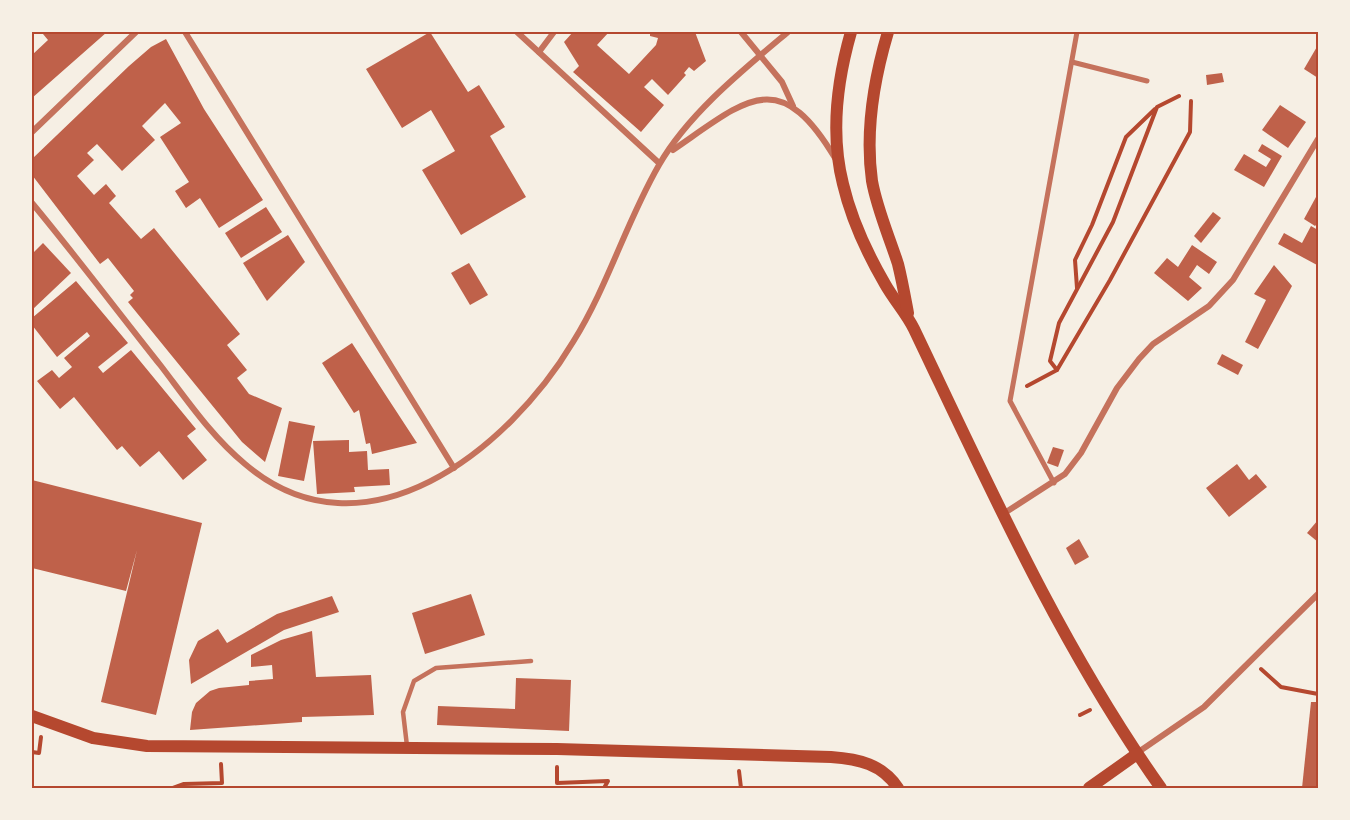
<svg xmlns="http://www.w3.org/2000/svg" width="1350" height="820" font-family="Manrope,sans-serif">
<style>
.building{fill:#bf614a}
.lines{fill:none;stroke-linecap:round;stroke-linejoin:round}
.path{stroke:#b5482f;stroke-width:4}
.service{stroke:#c5725c;stroke-width:4.5}
.pedestrian{stroke:#c5725c;stroke-width:5}
.minor{stroke:#c5725c;stroke-width:6}
.secondary{stroke:#b5482f;stroke-width:12}
.neatline{fill:none;stroke:#b5482f;stroke-width:2}
</style>
<rect width="100%" height="100%" fill="#f6efe4"/>
<g class="building">
<path d="M46,32H107L32,98V55L48,40L43,34Z"/>
<path d="M430,32L468,92L479,85L505,127L490,136L526,197L461,235L422,170L455,151L431,110L402,128L366,69Z"/>
<path d="M573,32H609L597,45L629,74L656,45L658,38L650,36V32H695L706,61L694,71L689,67L684,73L686,75L668,95L652,79L644,87L664,105L641,132L573,72L579,66L564,42Z"/>
<path d="M166,39L204,109L263,200L219,228L200,198L186,208L175,191L189,182L160,137L181,123L165,103L142,126L155,140L122,171L97,144L87,153L94,160L77,176L94,195L106,184L116,196L109,203L141,239L154,228L240,334L227,345L247,370L237,378L249,394L282,408L265,462L242,442L128,302L133,298L130,295L134,291L108,258L100,264L32,175V159L129,66L151,47Z"/>
<path d="M1318,45V78L1304,69Z"/>
<path d="M1222,73L1224,82L1207,85L1206,75Z"/>
<path d="M1280,105L1306,122L1288,148L1262,130Z"/>
<path d="M1262,144L1282,156L1264,187L1234,170L1244,154L1266,167L1271,159L1258,151Z"/>
<path d="M1316,197L1318,223L1315,226L1304,219Z"/>
<path d="M266,207L282,232L241,258L225,233Z"/>
<path d="M1213,212L1221,218L1201,243L1194,236Z"/>
<path d="M1311,226L1318,230L1317,265L1278,244L1284,233L1302,243Z"/>
<path d="M288,235L305,262L267,301L243,263Z"/>
<path d="M43,243L71,273L32,310V254Z"/>
<path d="M1192,245L1217,262L1209,274L1197,265L1189,277L1202,288L1188,301L1154,273L1167,258L1178,267Z"/>
<path d="M469,263L488,295L470,305L451,273Z"/>
<path d="M1274,265L1292,286L1258,349L1245,342L1266,300L1254,294Z"/>
<path d="M76,281L128,343L98,367L103,373L131,350L196,429L187,436L207,460L183,480L159,451L140,467L122,446L117,450L74,397L60,409L37,381L52,370L59,378L72,367L64,358L90,336L87,332L57,357L32,325V318Z"/>
<path d="M352,343L385,394L417,443L372,454L370,443L366,444L359,410L354,413L322,363Z"/>
<path d="M1222,354L1243,365L1238,375L1217,364Z"/>
<path d="M289,421L315,426L304,481L278,476Z"/>
<path d="M349,440V452L367,451L368,470L389,469L390,485L354,487L355,492L317,494L313,441Z"/>
<path d="M1053,447L1064,450L1058,467L1047,463Z"/>
<path d="M1237,464L1249,480L1256,474L1267,487L1229,517L1206,488Z"/>
<path d="M32,480L202,523L156,715L101,702L137,550L126,591L32,568Z"/>
<path d="M1318,520V542L1307,533Z"/>
<path d="M1079,539L1089,557L1075,565L1066,548Z"/>
<path d="M471,594L485,635L425,654L412,613Z"/>
<path d="M332,596L339,612L284,630L191,684L189,660L198,641L218,629L227,643L277,614Z"/>
<path d="M312,631L316,677L371,675L374,715L302,717V722L190,730L192,712L196,703L210,691L219,688L249,685V681L273,679L272,665L251,667V655L281,640Z"/>
<path d="M516,678L571,680L569,731L437,725L438,706L515,709Z"/>
<path d="M1311,702H1318V788H1302Z"/>
</g>
<g class="lines">
<g class="path">
<path d="M1077,288L1075,260L1092,225L1126,137L1155,109"/>
<path d="M1057,370L1050,361L1059,323L1113,222L1157,107L1179,96"/>
<path d="M1027,386L1057,370L1110,280L1190,132L1191,101"/>
<path d="M1261,669L1281,687L1318,694"/>
<path d="M1080,715L1090,710"/>
<path d="M32,752L39,753L41,737"/>
<path d="M557,767V783L608,781L604,788"/>
<path d="M739,771L741,788"/>
<path d="M173,788L184,784L222,783L221,764"/>
</g>
<path class="service" d="M407,746L403,712L414,681L436,668L531,661"/>
<g class="pedestrian">
<path d="M1072,62L1147,81"/>
<path d="M1054,483L1010,401L1077,32"/>
</g>
<g class="minor">
<path d="M185,32L454,468"/>
<path d="M517,32L659,163"/>
<path d="M741,32L782,82L793,106"/>
<path d="M539,52L554,32"/>
<path d="M32,132L136,32"/>
<path d="M673,150C746,100 779,64 835,158"/>
<path d="M32,203C76,256 118,312 161,366C187,400 212,437 245,464C365,566 509,449 573,342C608,286 626,222 659,165C688,114 744,69 788,32"/>
<path d="M1003,514L1065,474L1081,453L1117,388L1139,359L1153,344L1209,306L1233,280L1318,139"/>
<path d="M1137,753L1204,707L1318,594"/>
</g>
<g class="secondary">
<path d="M851,32C837,81 830,133 843,184C851,218 867,253 885,284C894,300 906,313 914,329C989,486 1061,647 1161,788"/>
<path d="M888,32C874,79 865,131 872,181C877,209 889,236 898,264C902,280 905,297 908,313"/>
<path d="M32,716L93,738L147,746L557,749L831,757C859,759 882,764 898,788"/>
<path d="M1089,788L1137,754"/>
</g>
</g>
<rect width="1350" height="820" fill="none" stroke="#f6efe4" stroke-width="66"/>
<rect x="33" y="33" width="1284" height="754" class="neatline"/>
</svg>
